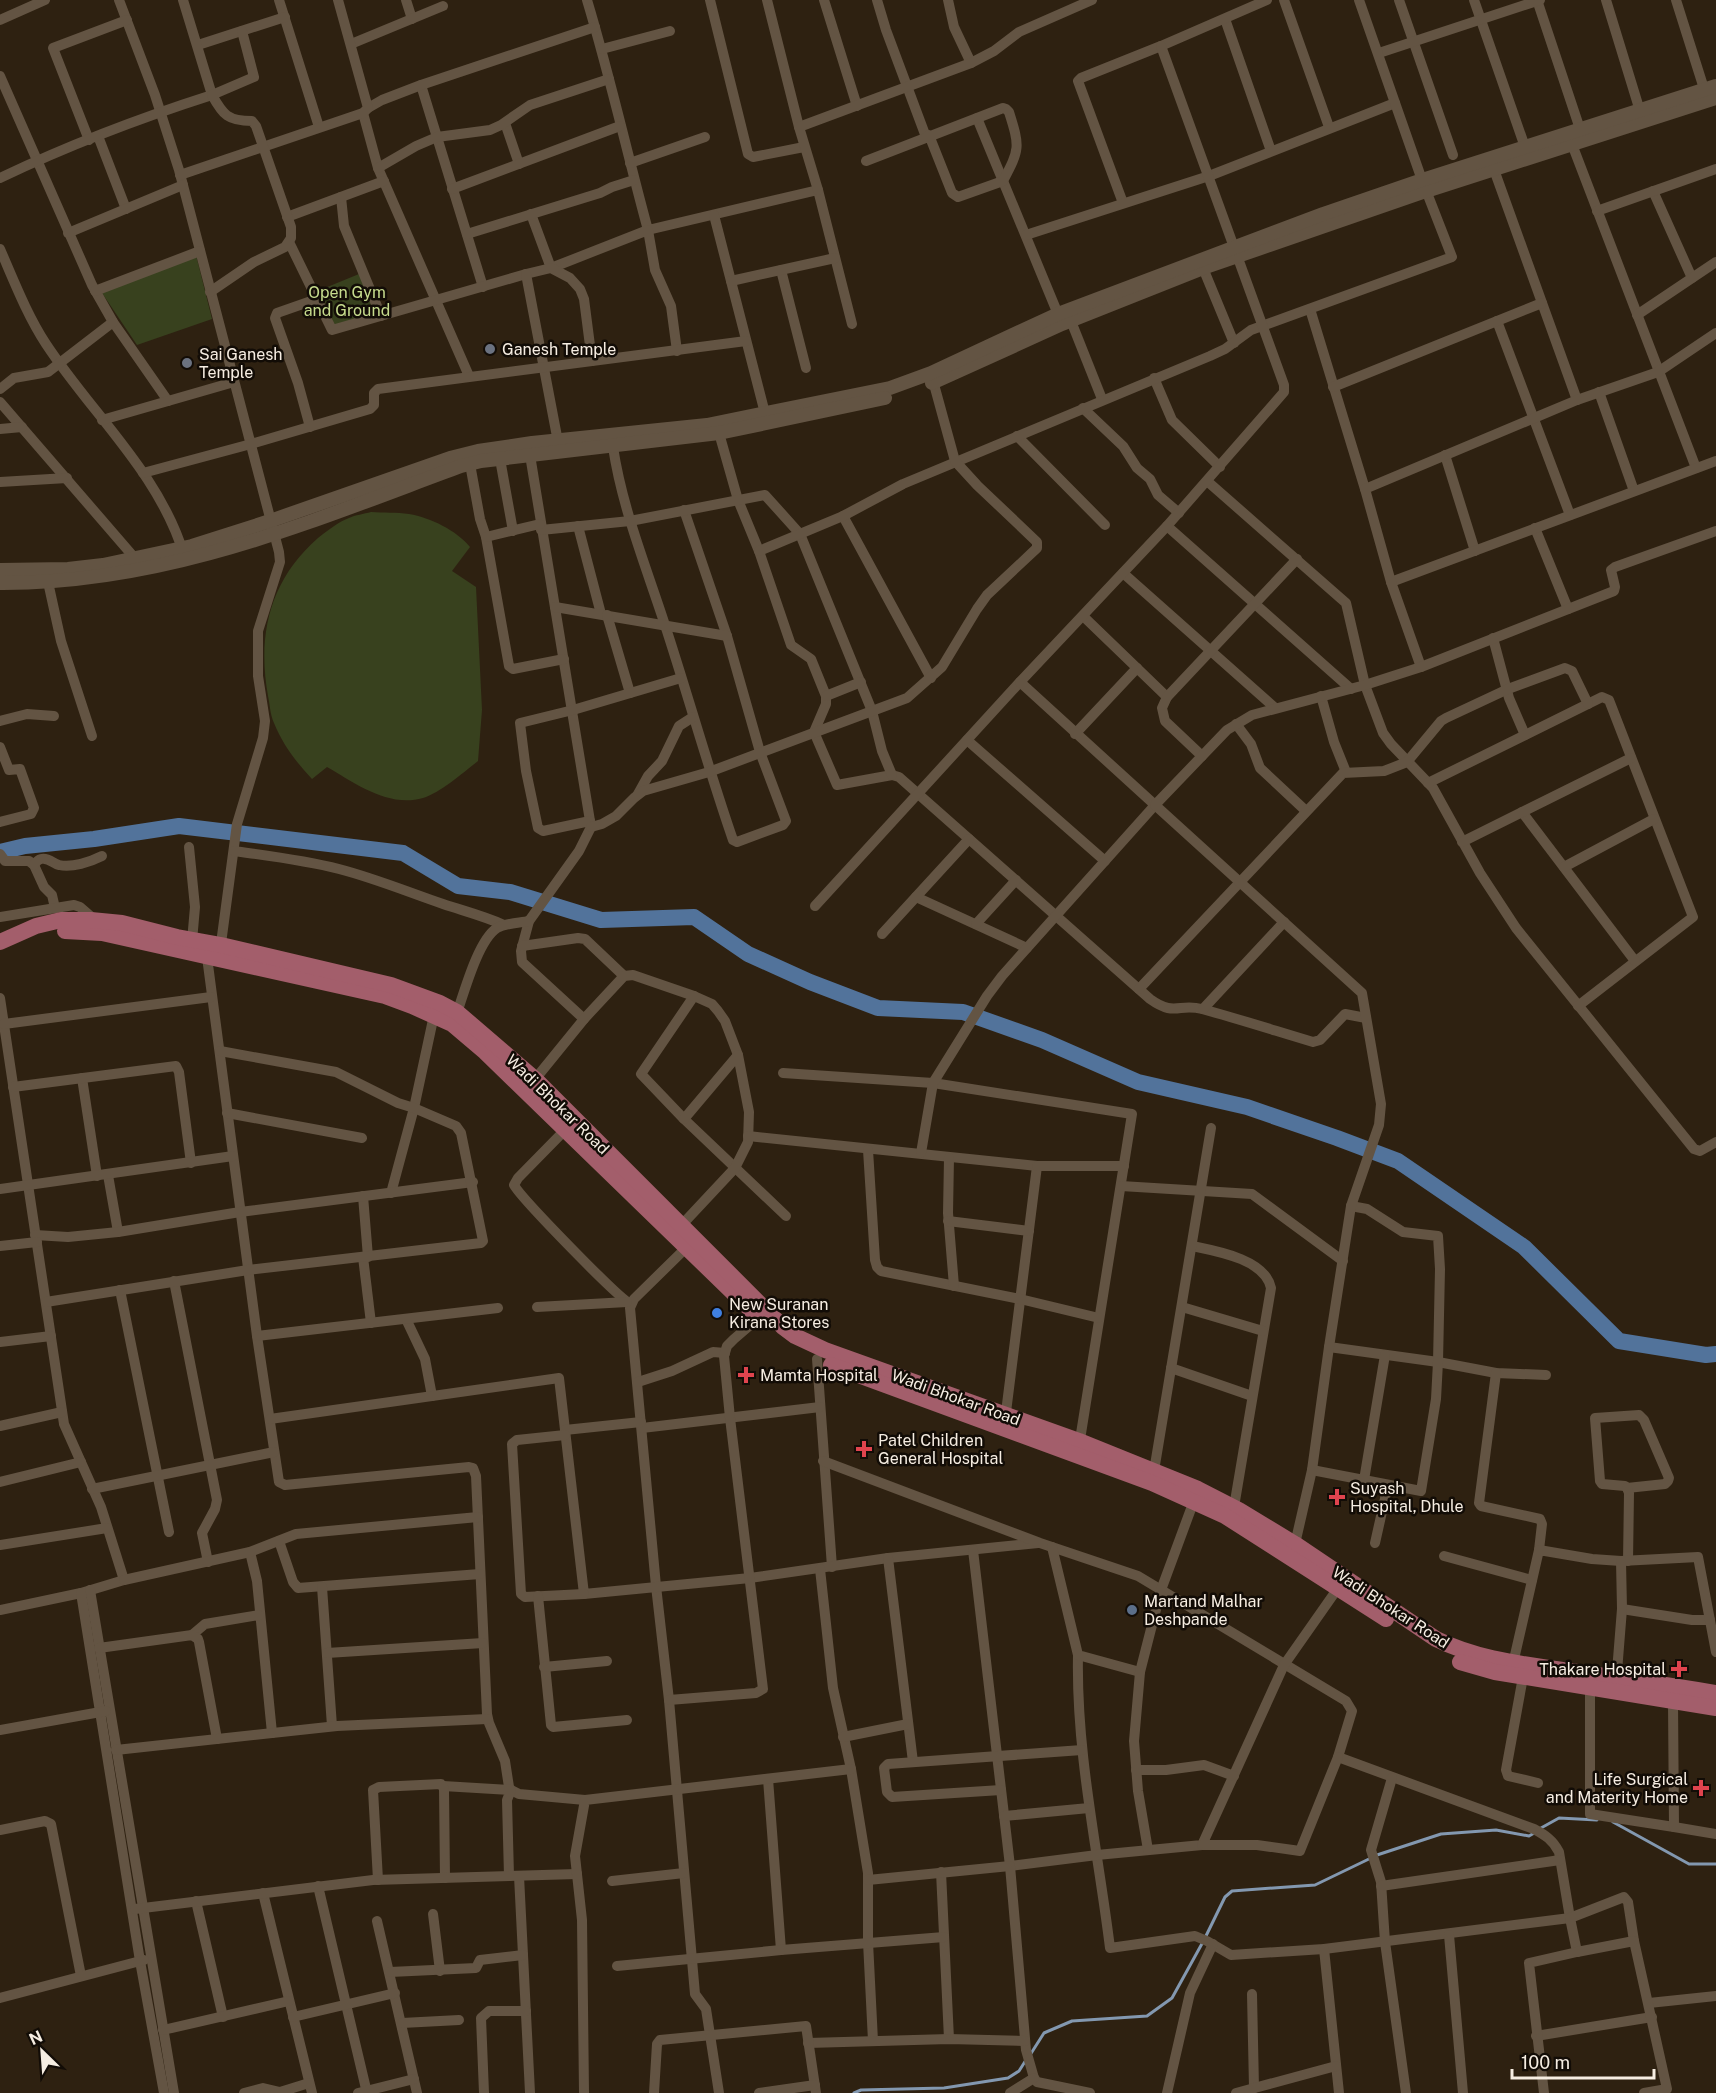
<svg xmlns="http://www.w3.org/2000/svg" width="1716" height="2093" font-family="'Public Sans',sans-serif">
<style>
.green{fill:#38411e}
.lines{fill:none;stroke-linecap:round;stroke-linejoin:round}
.stream{stroke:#8398b0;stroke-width:3}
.river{stroke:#52739b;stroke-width:16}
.minor{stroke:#635443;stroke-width:10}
.tertiary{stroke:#635443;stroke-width:14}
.primary{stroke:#a35e6b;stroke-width:16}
.worship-dot{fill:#6b7280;stroke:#120c06;stroke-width:2}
.shop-dot{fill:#3f7fe0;stroke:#120c06;stroke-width:2}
.health-dot{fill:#e0444e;stroke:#120c06;stroke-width:2}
.service-dot{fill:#5c6f8a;stroke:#120c06;stroke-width:2}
.labels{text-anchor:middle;stroke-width:5;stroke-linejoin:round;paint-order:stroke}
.park-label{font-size:16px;fill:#c6db8d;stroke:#120c06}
.poi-label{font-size:16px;fill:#f6ede2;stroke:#120c06;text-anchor:start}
.street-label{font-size:16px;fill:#f6ede2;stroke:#120c06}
</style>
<rect width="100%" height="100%" fill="#2e2111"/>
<g class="green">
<path d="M196,255L212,319L137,345L102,293Z"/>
<path d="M359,274L376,313L335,326L320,290Z"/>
<path d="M371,512C383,513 397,512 409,514C431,518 456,530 470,547L452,571L476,587L482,710L478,761C464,772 440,793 423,798C388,808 355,783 327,767L312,779C296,762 283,745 274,723C270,714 270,705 268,696C257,634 270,580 318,538C327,531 338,522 349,518C355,515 364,514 371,512Z"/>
</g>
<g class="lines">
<g class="stream">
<path d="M1613,1822L1689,1864H1716"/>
<path d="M1541,1828L1559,1818L1597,1820"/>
<path d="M1377,1855L1441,1834L1496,1830L1529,1836L1536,1832"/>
<path d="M1030,2055L1044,2033L1072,2021L1147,2016L1172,1998L1204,1940L1225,1897L1232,1891L1315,1885L1371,1858"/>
<path d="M854,2093L861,2090L944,2088L1008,2078L1019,2071L1026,2060"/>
</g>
<path class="river" d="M0,852L25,846L94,839L179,826L403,853L458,886L510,892L601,920L694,917L748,954L810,982L878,1008L963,1012L1042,1040L1138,1082L1247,1107L1337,1138L1398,1161L1524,1247L1619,1341L1706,1355L1716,1354"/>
<g class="minor">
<path d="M119,0L155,95L179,170L279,552L280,562L258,631V676L265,721L263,738L237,824L220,951"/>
<path d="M279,0L319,127"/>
<path d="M406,0L412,19"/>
<path d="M587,0C610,76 627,153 648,230L818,190L852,324"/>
<path d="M710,0L748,154L753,157L804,147"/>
<path d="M767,0L799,127"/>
<path d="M824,0L857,106"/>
<path d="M877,0L886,30L926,137"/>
<path d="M948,0L954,27L971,63"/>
<path d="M1284,0L1329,127"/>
<path d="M1399,0L1453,155"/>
<path d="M1474,0L1525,147"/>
<path d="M1537,0L1580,129"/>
<path d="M1606,0L1640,111"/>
<path d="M1676,0L1706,95"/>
<path d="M1225,19L1271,151"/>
<path d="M0,20L45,0"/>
<path d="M351,44L443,6"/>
<path d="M198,45L285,17"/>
<path d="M602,49L670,31"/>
<path d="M1379,53L1540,0"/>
<path d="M0,76L92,285L113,322L168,401"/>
<path d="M421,85L483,287"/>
<path d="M368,108L382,100L421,85L595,27"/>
<path d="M363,113L378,168L469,376"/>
<path d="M977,118L1060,319"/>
<path d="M505,123L519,164"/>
<path d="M98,136L126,209"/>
<path d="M1570,139L1696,468"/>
<path d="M89,140L53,48L127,20"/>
<path d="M866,161L1003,108L1006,109L1009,112C1020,147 1020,149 1003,181L958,197L952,193L929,135"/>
<path d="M630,163L705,137"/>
<path d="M1492,164L1577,400"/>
<path d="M378,168L416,146L437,137L490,130L501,125L530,105L609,79"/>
<path d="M180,175L363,113L368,108L338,0"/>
<path d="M0,178C69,145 140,118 212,95L183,0"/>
<path d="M452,189L620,126"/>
<path d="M818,190L799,127L971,63L994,51L1019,32L1092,0"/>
<path d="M1653,191L1692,278"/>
<path d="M341,197L344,226L381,316"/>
<path d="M1123,203L1078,81L1081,78L1161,46L1267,0"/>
<path d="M1597,211L1716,169"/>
<path d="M531,214L551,268L648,230L655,270L671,306L677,351"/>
<path d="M714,215L767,421"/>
<path d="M287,217L384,181"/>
<path d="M68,233L183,185"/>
<path d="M467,234L600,193L612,187L634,180"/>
<path d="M1026,235L1209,176L1395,103"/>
<path d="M289,242L332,330L526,274L551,268L570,278L580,289L584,299L592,361"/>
<path d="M0,249C14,281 27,315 46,344C92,414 160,474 184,555"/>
<path d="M1203,268L1234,343"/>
<path d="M781,270L806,368"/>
<path d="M526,274L559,447"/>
<path d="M731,281L835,258"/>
<path d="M95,291L200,251"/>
<path d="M210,292L254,262L285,247L291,238V227L256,126L252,121C228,121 223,115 212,95L254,77L242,31"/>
<path d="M1310,309L1365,489"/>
<path d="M1637,315L1716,262"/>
<path d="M1071,321L1102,399"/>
<path d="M1497,321L1570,515"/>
<path d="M1154,378L1172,420L1220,467"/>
<path d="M1333,387L1542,303"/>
<path d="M0,389L14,378L48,372L113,322"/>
<path d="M1599,392L1634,491"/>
<path d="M0,402L139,563"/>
<path d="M1083,408L1123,446L1137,468L1150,479L1158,495L1179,513"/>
<path d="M102,420L234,382"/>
<path d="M310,427L298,383L275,318L277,313L317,299"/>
<path d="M0,429L22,427"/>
<path d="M719,433L738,500L759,551L791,645L811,659L826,696V704L814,732L837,785L892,775L899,777L1150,999C1175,1017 1178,1003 1202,1009C1239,1019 1276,1031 1313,1042L1320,1040L1345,1014L1366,1018"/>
<path d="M1017,436L1105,525"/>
<path d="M613,447C622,507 645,564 664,622C688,695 708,768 733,840L737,842L783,825L786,821L760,752L727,636L684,510"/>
<path d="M530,455L591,827L579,851L529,921L521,951L522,962L584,1019"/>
<path d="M1445,455L1475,551"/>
<path d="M500,459L513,531"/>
<path d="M470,464L480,519L486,537L509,666L513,669L564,659"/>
<path d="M143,473L251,444L370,409L374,405V393L378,389L746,341"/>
<path d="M1207,481L1346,603L1365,685L1383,733L1391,744L1433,788L1480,873L1516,928L1694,1149L1700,1151L1716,1142"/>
<path d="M0,482L67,478"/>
<path d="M843,516L931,678"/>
<path d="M578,526L601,614"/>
<path d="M1167,526L1351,689"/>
<path d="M1535,528L1568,609"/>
<path d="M541,530L630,521L765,495L800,534L872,711L882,751L892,775"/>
<path d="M486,537L540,524"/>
<path d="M759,551L843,516L903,484L1210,356L1225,349L1251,330L1452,257L1422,180L1359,0"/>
<path d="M1123,573L1274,707"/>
<path d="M48,582L61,641L92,736"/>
<path d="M1391,582L1716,461"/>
<path d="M555,607L727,636"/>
<path d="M607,615L630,693"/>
<path d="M1083,616L1167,697"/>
<path d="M1493,638L1509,698L1525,735"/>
<path d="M1421,667L1391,582L1365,489L1577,400L1658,372L1716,333"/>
<path d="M826,696L861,682"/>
<path d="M1321,696L1334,742L1346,772"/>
<path d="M0,721L27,714L54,716"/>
<path d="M1236,724L1251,744L1260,768L1306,811"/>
<path d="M1075,734L1137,668"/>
<path d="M967,740L1105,861"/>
<path d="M0,747L9,770L20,769L34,808L31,814L0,822"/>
<path d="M1202,756L1165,721L1162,708L1167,697L1297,559"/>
<path d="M1428,783L1602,697L1609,700L1693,917L1578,1006"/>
<path d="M638,794L648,776L662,761L679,726L693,717"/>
<path d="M1522,812L1635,961"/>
<path d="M590,821L543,831L538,828L526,771L520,723L573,710L681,678"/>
<path d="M591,827L602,824L616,816L634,798L643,791L709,772L907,698L942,667L977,609L987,595L1037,548V542L977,485L955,461L932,377"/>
<path d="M1462,842L1631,758"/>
<path d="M189,847L195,907L192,941"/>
<path d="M234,851C269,856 304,860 339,869C374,878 408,892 443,904C464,911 484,916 504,925"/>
<path d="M0,854L5,861H29L34,865L44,887L52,895L55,908"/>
<path d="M34,865C37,861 37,860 41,859C49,857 53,864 59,865C72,868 90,862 102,856"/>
<path d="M1564,867L1654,819"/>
<path d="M916,897L1027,948"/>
<path d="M815,906L1020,682"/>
<path d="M0,917L74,905L80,907L95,920"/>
<path d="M976,924L1016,880"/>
<path d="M882,934L969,839"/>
<path d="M522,946L578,938L585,939L624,976"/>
<path d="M207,957L257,1336L279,1482L285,1485L469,1467L473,1468L476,1476L487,1714L489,1723L505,1761L509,1787L511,1790L519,1794L585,1800"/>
<path d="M1139,989L1343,773L1384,771L1407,762L1441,721L1446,718L1508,689L1565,668L1572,671L1588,704"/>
<path d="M694,996L641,1074L684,1119L786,1216"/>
<path d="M0,998L64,1424L101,1507L124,1580L81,1593L0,1610"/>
<path d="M1203,1009L1284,922"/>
<path d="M456,1016C464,993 478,940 497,928C506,923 519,923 529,921"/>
<path d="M4,1024L211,997"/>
<path d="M783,1073L933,1083L1132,1114L1079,1446"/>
<path d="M82,1078L97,1176"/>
<path d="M532,1083L584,1019L624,976L633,975L694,996L712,1004L718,1011L725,1021L738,1055L749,1112L748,1142L735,1168L677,1230"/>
<path d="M13,1087L176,1066L179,1072L191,1163"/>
<path d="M227,1113L362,1138"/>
<path d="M684,1119L738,1055"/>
<path d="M569,1126L518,1178L514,1185C521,1198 620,1300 631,1304"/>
<path d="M748,1136L1037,1166L1005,1420"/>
<path d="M868,1150L875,1260L877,1267L881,1271L1020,1299L1099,1318"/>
<path d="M921,1153L933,1083L987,996L1002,976L1155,805L1020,682L1167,526L1284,392V385L1161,46"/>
<path d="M949,1158L948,1213L954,1286"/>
<path d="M1037,1166H1124"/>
<path d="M108,1175L118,1232"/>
<path d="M1121,1186L1252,1194L1343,1261"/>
<path d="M0,1189L233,1156"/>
<path d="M391,1193L414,1108L434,1015"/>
<path d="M363,1196L368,1257"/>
<path d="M948,1221L1029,1231"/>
<path d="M35,1235L68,1237L118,1232L240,1212L473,1182"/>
<path d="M690,1244L634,1299L630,1308L656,1586L669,1700L695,1994L706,2009L719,2093"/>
<path d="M0,1246L37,1242"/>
<path d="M1192,1246C1216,1251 1265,1259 1271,1288L1234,1507"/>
<path d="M363,1257L371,1323"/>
<path d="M174,1281L217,1500L215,1509L202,1533L208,1562"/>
<path d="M120,1290L169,1532"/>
<path d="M46,1302L248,1270L481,1243L483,1241L461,1133L456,1126L414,1108L398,1103L336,1072L220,1051"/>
<path d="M537,1307L627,1302"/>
<path d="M1182,1307L1263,1331"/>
<path d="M406,1319L425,1359L432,1396"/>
<path d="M257,1336L498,1308"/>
<path d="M0,1342L51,1336"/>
<path d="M1329,1347L1438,1362L1496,1373L1546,1375"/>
<path d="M817,1359L832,1567"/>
<path d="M1171,1368L1252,1396"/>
<path d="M1496,1373L1479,1503L1481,1506L1540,1519L1542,1524L1539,1550"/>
<path d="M638,1382L672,1371L713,1352L725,1353"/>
<path d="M1639,1415L1644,1420L1669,1478L1668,1481L1665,1484L1627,1488L1625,1486L1602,1484L1600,1481L1595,1418Z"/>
<path d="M270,1419L559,1378L584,1594L750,1578L888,1558L1038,1543"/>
<path d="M0,1426L62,1412"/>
<path d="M642,1428L820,1407"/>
<path d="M565,1430L641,1422"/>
<path d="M565,1435L517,1440L512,1444L521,1594L525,1597L584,1594"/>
<path d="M823,1461L1040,1543L1138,1576L1346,1701L1352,1711L1338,1757L1534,1829C1545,1835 1553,1840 1559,1852L1570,1918L1324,1949L1231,1955L1207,1941L1195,1936L1110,1948C1098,1850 1076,1754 1078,1655"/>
<path d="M1312,1470L1421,1491L1436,1399L1438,1362L1440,1269L1438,1236L1403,1232L1367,1209L1351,1206"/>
<path d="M1153,1477L1211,1128"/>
<path d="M1364,1480L1385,1355"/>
<path d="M0,1482L81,1462"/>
<path d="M1627,1488L1629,1493L1628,1561"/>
<path d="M92,1489L274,1452"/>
<path d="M279,1541L293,1582L298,1588L480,1574"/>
<path d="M1375,1543L1388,1485"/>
<path d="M1295,1544L1312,1470L1329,1347L1351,1206L1379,1125L1381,1104L1362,993L1155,805L1227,730L1252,715L1365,685L1421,667L1614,591L1615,587L1611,570L1615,567L1716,531"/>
<path d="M0,1545L107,1528"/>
<path d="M1052,1547L1078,1655L1140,1672"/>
<path d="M973,1550L1010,1866L1097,1855L1202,1845L1284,1665L1338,1588"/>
<path d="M250,1552L257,1581L272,1733"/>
<path d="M1444,1556L1532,1580"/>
<path d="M888,1558L913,1762"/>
<path d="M820,1569L833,1688L851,1769L868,1873V1942L873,2041"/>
<path d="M124,1580L250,1552L296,1534L478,1517"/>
<path d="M322,1587L332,1726"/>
<path d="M90,1590L174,2093"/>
<path d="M81,1593L140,1961L164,2093"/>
<path d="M538,1596L551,1725L553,1727L627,1720"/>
<path d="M1622,1609L1692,1620H1710"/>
<path d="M192,1635L205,1624L259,1615"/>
<path d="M99,1648L192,1635L198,1639L199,1642L217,1739"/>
<path d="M327,1653L483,1643"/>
<path d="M544,1667L607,1661"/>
<path d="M1512,1668L1539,1550L1592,1559L1621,1561"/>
<path d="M1523,1677L1506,1770L1508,1776L1538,1783"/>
<path d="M1616,1684L1622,1609L1621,1561L1698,1557L1716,1652"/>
<path d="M1590,1688V1814L1674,1827"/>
<path d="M669,1700L756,1693L763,1689L730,1418L724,1356L727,1346L734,1339L762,1315"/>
<path d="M1673,1702L1674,1827L1716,1834"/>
<path d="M0,1730L106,1711"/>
<path d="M843,1737L908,1724"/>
<path d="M116,1750L337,1726L487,1719"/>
<path d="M1136,1770H1166L1204,1765L1234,1776"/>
<path d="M1392,1778L1371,1850L1381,1882L1385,1942L1406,2093"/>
<path d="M768,1779L781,1950"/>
<path d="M443,1786L511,1790L507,1800L509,1876"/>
<path d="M1001,1790L892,1797L887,1792L884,1768L888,1764L1082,1750"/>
<path d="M1004,1816L1089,1808"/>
<path d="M0,1830L45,1821L51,1824L81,1976"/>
<path d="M1202,1845H1257L1300,1851L1338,1757"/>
<path d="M1148,1850L1138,1791L1134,1741L1140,1672L1161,1590L1195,1498"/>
<path d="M941,1872L949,2039"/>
<path d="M519,1876L530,2093"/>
<path d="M378,1880L373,1790L379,1787L441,1784L444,1789L445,1878"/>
<path d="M868,1880L1010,1866L1026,2050L1034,2078L1037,2082L1090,2093"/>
<path d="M612,1881L684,1873"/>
<path d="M318,1886L367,2093"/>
<path d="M1381,1886L1560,1860"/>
<path d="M263,1893L312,2093"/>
<path d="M196,1901L223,2017"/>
<path d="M135,1909L373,1880L577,1874"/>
<path d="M433,1914L440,1971"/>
<path d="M377,1921L417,2093"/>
<path d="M1449,1935L1463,2093"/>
<path d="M1324,1949L1339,2093"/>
<path d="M1577,1952L1570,1918L1624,1897L1628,1902L1634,1941"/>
<path d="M617,1966L781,1950L944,1937"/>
<path d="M390,1972L476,1968L480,1960L523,1955"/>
<path d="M1252,1994L1254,2088"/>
<path d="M0,1998L144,1960"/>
<path d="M1649,2003L1716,1996"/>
<path d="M293,2017L395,1993"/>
<path d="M402,2023L459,2020"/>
<path d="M163,2030L289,2001"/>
<path d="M1536,2036L1652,2017"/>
<path d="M808,2043L949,2039L1025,2041"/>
<path d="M244,2093L263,2088L280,2092L309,2083"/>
<path d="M358,2093L414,2079"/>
<path d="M484,2093L481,2018L489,2011H526"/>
<path d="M584,2093L582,1920L575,1856L585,1800L851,1769"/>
<path d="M654,2093L657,2044L660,2040L806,2026L816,2093"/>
<path d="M759,2093L815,2085"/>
<path d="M1010,2093L1034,2078"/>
<path d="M1167,2093L1190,1993L1213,1944"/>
<path d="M1236,2093L1336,2066"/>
<path d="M1544,2093L1529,1963L1577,1952L1634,1941L1667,2089L1644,2093"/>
</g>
<g class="tertiary">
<path d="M932,383L1062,324L1203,268L1426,191L1716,98"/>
<path d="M0,570L68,569L103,565L192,546L270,521L450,458L478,451L532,443L707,425L890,388L931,373L1058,314L1323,214L1422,180L1716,86"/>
<path d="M0,583C166,584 309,522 461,466L481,461L719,433L885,398"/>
</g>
<g class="primary">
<path d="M65,931L102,933L385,996L412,1006L452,1024L485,1052L756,1315"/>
<path d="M0,942L36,926L61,920H91L122,923L177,937L221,945L391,985L440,1003L457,1012L535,1079L783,1327L795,1336L825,1350L1079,1441L1198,1489L1239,1510L1295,1544L1436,1639C1479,1660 1523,1664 1570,1671C1619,1678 1667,1685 1716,1693"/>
<path d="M831,1365L1152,1483L1225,1516L1386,1619"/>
<path d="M1460,1662L1495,1672L1716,1708"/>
</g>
</g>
<g class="worship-dot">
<circle cx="490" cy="349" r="6"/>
<circle cx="187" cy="363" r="6"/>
</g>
<circle class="shop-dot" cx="717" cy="1313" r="6"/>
<g class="health-dot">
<path d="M743 1366h6v6h6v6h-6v6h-6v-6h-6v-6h6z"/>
<path d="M861 1440h6v6h6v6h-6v6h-6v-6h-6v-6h6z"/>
<path d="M1334 1488h6v6h6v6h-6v6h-6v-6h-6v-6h6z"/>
<path d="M1676 1660h6v6h6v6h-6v6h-6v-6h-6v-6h6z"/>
<path d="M1698 1779h6v6h6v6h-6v6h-6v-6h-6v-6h6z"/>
</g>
<circle class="service-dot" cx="1132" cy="1610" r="6"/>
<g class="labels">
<g class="park-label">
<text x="347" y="298">Open Gym<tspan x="347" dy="18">and Ground</tspan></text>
</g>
<g class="poi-label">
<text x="502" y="355">Ganesh Temple</text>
<text x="199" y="360">Sai Ganesh<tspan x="199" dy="18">Temple</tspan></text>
<text x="729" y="1310">New Suranan<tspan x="729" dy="18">Kirana Stores</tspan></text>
<text x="760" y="1381">Mamta Hospital</text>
<text x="878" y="1446">Patel Children<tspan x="878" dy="18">General Hospital</tspan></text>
<text x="1350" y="1494">Suyash<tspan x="1350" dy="18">Hospital, Dhule</tspan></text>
<text x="1144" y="1607">Martand Malhar<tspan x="1144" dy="18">Deshpande</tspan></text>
<text x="1666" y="1675" text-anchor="end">Thakare Hospital</text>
<text x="1688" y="1785" text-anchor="end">Life Surgical<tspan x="1688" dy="18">and Materity Home</tspan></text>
</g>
<g class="street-label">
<text transform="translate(558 1104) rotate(44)" y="6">Wadi Bhokar Road</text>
<text transform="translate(956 1397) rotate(20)" y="6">Wadi Bhokar Road</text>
<text transform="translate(1391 1607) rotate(33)" y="6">Wadi Bhokar Road</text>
</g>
</g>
<g transform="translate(42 2051) rotate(335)" stroke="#120c06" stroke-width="4.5" paint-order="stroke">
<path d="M0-4.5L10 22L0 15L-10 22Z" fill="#f6ede2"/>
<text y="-9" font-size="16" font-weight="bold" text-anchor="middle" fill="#f6ede2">N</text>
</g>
<path d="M1512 2069v9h142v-9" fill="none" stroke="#f6ede2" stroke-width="3"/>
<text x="1521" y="2069" font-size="18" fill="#f6ede2" stroke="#120c06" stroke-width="4.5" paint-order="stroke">100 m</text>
</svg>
